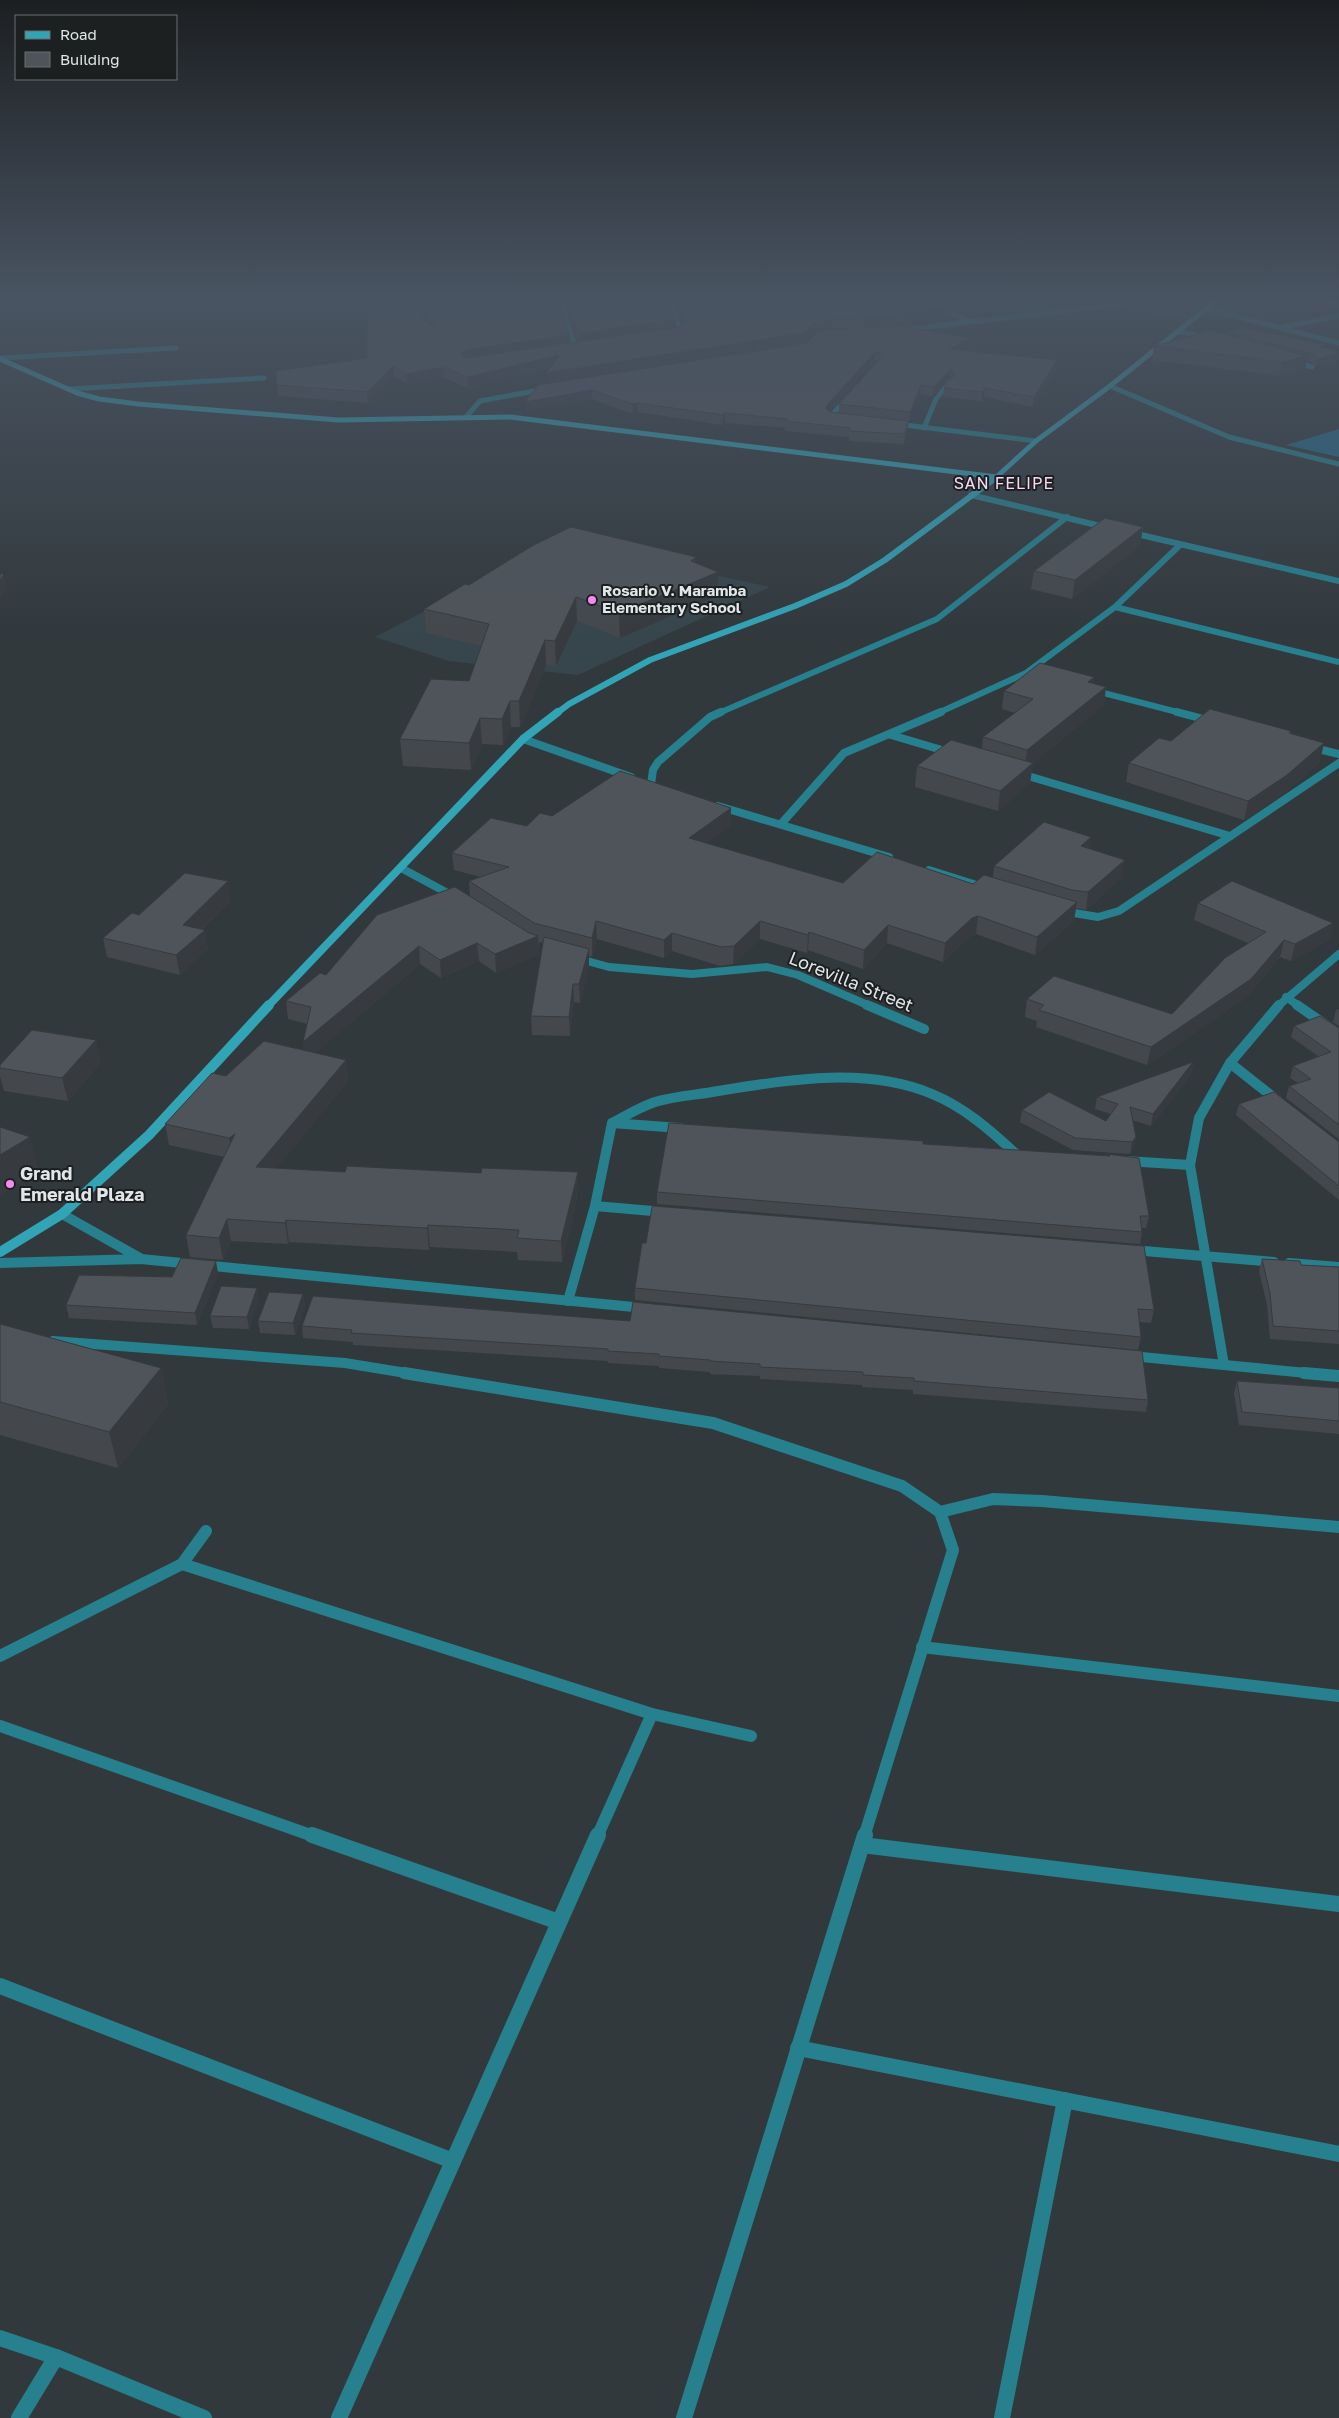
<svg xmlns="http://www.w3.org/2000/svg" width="1339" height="2418" font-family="'Golos Text',sans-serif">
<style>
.built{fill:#37454c}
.green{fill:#236987}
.water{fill:#0d125c;stroke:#4d5286}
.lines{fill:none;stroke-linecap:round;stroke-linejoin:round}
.street-far5{stroke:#26808e;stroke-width:5}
.street-far4{stroke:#26808e;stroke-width:6}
.street-far3{stroke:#26808e;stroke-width:8}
.street-far2{stroke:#26808e;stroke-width:10}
.street-far1{stroke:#26808e;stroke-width:12}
.street{stroke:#26808e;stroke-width:16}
.secondary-far3{stroke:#31a4b6;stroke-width:5}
.secondary-far2{stroke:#31a4b6;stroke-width:6}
.secondary-far1{stroke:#31a4b6;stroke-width:8}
.secondary{stroke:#31a4b6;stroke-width:10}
.wall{fill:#44484d;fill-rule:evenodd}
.shaded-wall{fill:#373b3f}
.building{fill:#4f545a;stroke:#373b3f}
.poi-dot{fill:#f589ef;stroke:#1c2021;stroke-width:2}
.labels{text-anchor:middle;stroke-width:4;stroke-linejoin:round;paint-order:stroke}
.far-poi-label{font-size:15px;font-weight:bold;fill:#e1e6e8;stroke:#1c2021;text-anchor:start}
.far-quarter-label{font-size:16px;letter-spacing:1px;fill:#fbd6f7;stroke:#1c2021}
.street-label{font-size:18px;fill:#e1e6e8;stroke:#1c2021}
.poi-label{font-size:18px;font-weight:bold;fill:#e1e6e8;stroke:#1c2021;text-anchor:start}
</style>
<rect width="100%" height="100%" fill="#32393d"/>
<path class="built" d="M559,541L770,587L578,675L449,661L375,637Z"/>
<path class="green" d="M1339,429V457L1286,445Z"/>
<path class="water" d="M46,295H133L89,300L44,297Z"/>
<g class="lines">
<g class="street-far5">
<path d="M413,295V302L418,311"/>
<path d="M563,295L565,316L576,349"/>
<path d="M667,295L681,331L674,334"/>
<path d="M915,295L968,321"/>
<path d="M1083,295L1103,306"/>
<path d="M1312,295L1339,305"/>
<path d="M1208,309L1339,343"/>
<path d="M1281,327L1339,316"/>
<path d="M901,330L1133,303"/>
<path d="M1177,331L1205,338"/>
<path d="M0,358L176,348"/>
<path d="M1294,362L1312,367"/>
<path d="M1110,386L1229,437L1339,464"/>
<path d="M68,389L264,378"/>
<path d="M466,417L480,401L546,389"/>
<path d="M837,418L830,417L848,397"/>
<path d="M896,424L1036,441"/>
<path d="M924,428L936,399L950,382"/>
</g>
<g class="street-far4">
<path d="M971,495L1109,528"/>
<path d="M1128,532L1339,581"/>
<path d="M1115,607L1339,662"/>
<path d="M1092,690L1181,713"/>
<path d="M719,713L937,619L1067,517"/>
<path d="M938,713L1026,673L1115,607L1180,545"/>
</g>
<g class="street-far3">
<path d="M1177,712L1211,721"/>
<path d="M891,735L952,753"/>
<path d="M523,739L631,777"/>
<path d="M1310,747L1339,754"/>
<path d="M1018,773L1230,836"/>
<path d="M651,784L653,770L658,762L710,717L721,712"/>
<path d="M718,806L889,857"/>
<path d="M781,824L844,753L941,712"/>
<path d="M401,868L455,897"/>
<path d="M929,870L986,888"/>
<path d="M1062,911L1098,917L1119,911L1339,763"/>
<path d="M576,958L609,967L692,974L767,967L798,975L870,1006"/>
<path d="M1286,997L1299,1006"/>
<path d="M1278,1006L1339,954"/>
</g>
<g class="street-far2">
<path d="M867,1005L924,1029"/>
<path d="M1297,1005L1339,1034"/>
<path d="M1230,1063L1278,1101"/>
<path d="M614,1122C627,1115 640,1107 655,1102C675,1096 697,1095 718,1091C787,1080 865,1066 932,1094C964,1107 990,1130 1015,1153"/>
<path d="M1126,1161L1190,1165"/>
<path d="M595,1206L664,1212"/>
<path d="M62,1214L140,1258"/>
<path d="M1132,1250L1274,1262"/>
<path d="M0,1263L141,1259L644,1308"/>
<path d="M1289,1263L1339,1267"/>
<path d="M568,1301L595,1206L612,1123L680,1128"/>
<path d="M53,1341L345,1363L412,1374"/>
<path d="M1131,1356L1317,1374"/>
<path d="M1224,1365L1190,1165L1199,1118L1230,1063L1279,1005"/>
</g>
<g class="street-far1">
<path d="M404,1373L713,1423L902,1486L940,1512L953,1550L864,1837"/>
<path d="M1304,1373L1339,1376"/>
<path d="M940,1512L993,1499L1042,1501L1339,1527"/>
<path d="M182,1564L652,1714L751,1736"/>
<path d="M922,1647L1339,1696"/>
<path d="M0,1656L182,1564L206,1531"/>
<path d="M0,1726L316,1837"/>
<path d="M597,1837L652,1714"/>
</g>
<g class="street">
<path d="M312,1835L559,1922"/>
<path d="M862,1845L1339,1904"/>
<path d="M0,1986L453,2161"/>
<path d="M798,2048L1339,2154"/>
<path d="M0,2338L56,2357L204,2418"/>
<path d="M19,2418L56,2357"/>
<path d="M339,2418L598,1835"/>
<path d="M684,2418L865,1835"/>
<path d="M1002,2418L1065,2100"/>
</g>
<g class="secondary-far3">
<path d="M0,359L77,393L99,399L138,404L338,420L510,417L997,477"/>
<path d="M992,481L1036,441L1110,386L1223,295"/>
</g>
<path class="secondary-far2" d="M557,713L569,704L650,660L795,606L846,584L885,560L994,479"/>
<path class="secondary-far1" d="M268,1006L523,739L558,712"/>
<path class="secondary" d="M0,1252L62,1214L149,1135L269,1005"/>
</g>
<g class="wall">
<path d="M417,295H559L560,307L570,343L578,342L569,315L567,295H666L676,328L679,327L683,324L672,295H1090L1089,303L1074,301L966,315L950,308V317L869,327L969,347L963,351L1057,360L1056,369L1033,407L984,397L981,401L943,397L944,388L951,379L950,378L933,396L920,394L909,422H908L907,430L904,444L849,441V437L785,431V428L725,423L722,425L638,412L633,414L592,399L525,411L547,383L550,368L468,388L445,378L407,384L394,376L368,403L278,396L277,385L367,358L410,297L429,325L433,326L417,301ZM831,329L807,343H804L812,333ZM874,361L877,362L839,404V413L829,411Z"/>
<path d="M1091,295H1217L1186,319L1119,308L1120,300L1104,301Z"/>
<path d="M1219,295H1317L1316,301L1260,318L1216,306L1217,297Z"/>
<path d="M1227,332L1328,345L1327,349L1316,366L1313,363L1306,361L1305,370L1279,376L1152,360L1154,346L1227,334Z"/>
<path d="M1143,527L1140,545L1072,599L1031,589L1034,571Z"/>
<path d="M696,557V563L717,596L620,638L577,621L556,666L546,665L520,727H511L503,745L482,744L471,770L403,766L400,739L469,681L481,646L426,633L424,609L469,585Z"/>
<path d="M1094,677L1093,683L1104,705L1033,763L1030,783L998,811L915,787L917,766L982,748L983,737L1015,713L1002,709L1004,691Z"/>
<path d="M1291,731V733L1320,762L1283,794L1244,820L1126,782L1129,763L1171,741Z"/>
<path d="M731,808L730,826L706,843L843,883L973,884L993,877L994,866L1091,837L1089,848L1122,877L1086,910L1076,908L1074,920L1035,955L976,934L970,936L943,962L887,943L863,969L808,950L807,953L760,939L733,964L720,966L672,951L664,958L597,939L592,957L589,956V967L580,1003L574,1002L570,1036L532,1035L531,1016L543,943L539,942V954L496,973L479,961L441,978L420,964L315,1053L346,1060L348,1081L276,1168L578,1194L562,1262L518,1260L517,1252L430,1247L429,1250L289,1242L288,1244L231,1241L223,1260L190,1257L186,1235L224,1157L169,1145L165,1124L226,1076L305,1051L303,1042L307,1024L288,1019L286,1001L326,975L470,896L469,881L481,877L454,870L452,853L527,826L552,816Z"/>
<path d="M231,900L202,929L208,949L180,975L107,957L103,938L139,915Z"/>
<path d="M1198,903L1333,923L1329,940L1291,961L1280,957L1247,997L1147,1065L1036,1027L1037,1021L1025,1017L1027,999L1172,1014L1248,943L1194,920Z"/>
<path d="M1339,1009V1026L1333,1022L1336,1010Z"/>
<path d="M1294,1026L1339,1028V1139L1286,1098L1289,1086L1298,1083L1290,1078L1293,1066L1318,1056L1291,1037Z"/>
<path d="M96,1040L100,1063L68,1101L4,1091L0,1076V1065Z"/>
<path d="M1193,1062L1191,1074L1151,1126L1132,1120L1136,1137L1133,1149L1130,1154L1073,1150L1020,1122L1022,1110L1106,1121L1111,1114L1095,1109L1097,1097Z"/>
<path d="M1239,1104L1339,1142V1200L1236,1115Z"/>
<path d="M923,1144L1106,1156V1154L1139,1158L1149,1216L1146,1228H1142V1232L1140,1244L657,1204V1192Z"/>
<path d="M1262,1259L1301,1265L1339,1267V1344L1270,1339L1267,1305L1259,1271Z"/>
<path d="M218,1273L197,1325L69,1318L66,1305L172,1277Z"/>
<path d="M257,1288L259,1300L249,1329L213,1328L210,1316Z"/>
<path d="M635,1288L1154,1310L1151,1323L1139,1322L1141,1337L1138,1350L635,1300Z"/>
<path d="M303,1294L305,1307L295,1335L260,1333L258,1321Z"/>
<path d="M313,1296L1148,1400L1146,1412L913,1394V1390L862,1387V1385L760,1379V1376L710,1374V1372L659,1368V1366L608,1363V1361L353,1345V1342L303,1338L302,1326Z"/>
<path d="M0,1324L161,1368L168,1404L118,1468L0,1435Z"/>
<path d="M1237,1381L1339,1388V1434L1239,1425L1234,1393Z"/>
</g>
<g class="shaded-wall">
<path d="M1046,295H1074V301L966,315V305Z"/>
<path d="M1105,295H1159L1121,298L1120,300L1104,301Z"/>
<path d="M1206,295H1217L1186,319L1188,309Z"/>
<path d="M1306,295H1317L1316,301L1260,318L1261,308Z"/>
<path d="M951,307L950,317L864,328L865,318Z"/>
<path d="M676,319V329L579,344V333Z"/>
<path d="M832,319L831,329L812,333L804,343L547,384L546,373L813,323Z"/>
<path d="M570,335V345L463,364L462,353L466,350Z"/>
<path d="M970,338L969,347L949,358L950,349Z"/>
<path d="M1328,345L1327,353L1320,347Z"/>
<path d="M875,352L874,361L827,414L826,409L827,405Z"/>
<path d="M1339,353V360L1316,366L1318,359Z"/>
<path d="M560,355L561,366L468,388L467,377Z"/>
<path d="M1307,356L1305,370L1279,376L1282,362Z"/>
<path d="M1057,360L1056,369L1033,407L1034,397Z"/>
<path d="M393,366L394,376L368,403L367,392Z"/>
<path d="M444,367L445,378L407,384L406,374Z"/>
<path d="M951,369L950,378L933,396L934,387Z"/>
<path d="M921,385L920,394L909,422L910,412Z"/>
<path d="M985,388L984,397L981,401L982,392Z"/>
<path d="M592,390V399L525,411V402Z"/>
<path d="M638,403V412L633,414L632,404Z"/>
<path d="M725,413V423L722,425L723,415Z"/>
<path d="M908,421L907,430L904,444L905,434Z"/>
<path d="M1143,527L1140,545L1072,599L1075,580Z"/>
<path d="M696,557V581L718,572L717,596L620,638L619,613Z"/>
<path d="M4,574L7,589L0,600V581Z"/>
<path d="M576,597L577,621L556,666L555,641Z"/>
<path d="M545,640L546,665L520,727L519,701Z"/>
<path d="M1094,677L1091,696L1088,682Z"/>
<path d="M1106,687L1104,705L1033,763L1030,783L998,811L1000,791L1025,769L1027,750Z"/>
<path d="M510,701L511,727L503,745L502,719Z"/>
<path d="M480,718L482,744L471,770L469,743Z"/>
<path d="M1324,743L1320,762L1283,794L1244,820L1248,801Z"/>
<path d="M731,808L730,826L689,856V838Z"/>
<path d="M1091,837L1088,854L1081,846Z"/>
<path d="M1125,860L1122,877L1086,910L1088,892Z"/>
<path d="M228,881L231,900L186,944L183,925Z"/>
<path d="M1077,902L1074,920L1035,955L1037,937Z"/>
<path d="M978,916L976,934L970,936L943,962L945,943L972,918Z"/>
<path d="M596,921L597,939L592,957V938Z"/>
<path d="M760,921V939L733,964L734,946Z"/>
<path d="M1333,923L1329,940L1291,961L1295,944Z"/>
<path d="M888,925L887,943L863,969L864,950Z"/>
<path d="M205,930L208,949L180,975L176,955Z"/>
<path d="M809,932L808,950L807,953L808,935Z"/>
<path d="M672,933V951L664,958V940Z"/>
<path d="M538,936L539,954L496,973L495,954Z"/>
<path d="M1284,940L1280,957L1247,997L1147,1065L1151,1047Z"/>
<path d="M477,943L479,961L441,978L440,960Z"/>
<path d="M419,946L420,964L306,1061L303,1042Z"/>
<path d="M589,949V967L580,1003L579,984Z"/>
<path d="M573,984L574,1002L570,1036L569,1017Z"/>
<path d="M96,1040L100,1063L68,1101L62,1078Z"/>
<path d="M346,1060L348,1081L260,1189L256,1167Z"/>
<path d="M1193,1062L1191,1074L1151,1126L1153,1114Z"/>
<path d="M235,1134L233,1159L229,1138Z"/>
<path d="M30,1137L39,1171L0,1196V1155Z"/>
<path d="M1136,1137L1133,1149L1130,1154L1132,1142Z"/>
<path d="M578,1172V1194L562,1262L561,1241Z"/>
<path d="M227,1219L231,1241L223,1260L219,1238Z"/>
<path d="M286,1220L289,1242L288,1244L285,1223Z"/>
<path d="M428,1225L430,1247L429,1250L427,1228Z"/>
<path d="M216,1261L218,1273L197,1325L195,1313Z"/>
<path d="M257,1288L259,1300L249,1329L247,1317Z"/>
<path d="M303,1294L305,1307L295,1335L293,1323Z"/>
<path d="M161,1368L168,1404L118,1468L109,1432Z"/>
</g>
<g class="building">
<path d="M367,295H409L429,325L433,326L437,322L419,295H559L560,307L570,335L466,350L462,353L464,358L679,327L685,323V320L676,295H926L951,307L865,318L832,319L813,323L804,333L546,373L560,355L467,377L444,367L406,374L393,366L367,392L277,385L276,371L367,358Z"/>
<path d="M568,295H666L676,319L579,333L569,305Z"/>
<path d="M945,295H1046L966,305Z"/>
<path d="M1150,295H1206L1188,309L1121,298Z"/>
<path d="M1219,295H1306L1261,308L1217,297Z"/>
<path d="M902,326L970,338L950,349L1057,360L1034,397L985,388L982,392L944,388L955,374L951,369L934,387L921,385L910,412L839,404L880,359V353L875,352L827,405L826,409L830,412L908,421L905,434L850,431V428L786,421L787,419L725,413L723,415L638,403L632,404L592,390L525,402L538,385L807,343L817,332L833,329Z"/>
<path d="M1243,328L1328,345L1320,347L1339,352V353L1318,359L1315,355L1227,332Z"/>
<path d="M1211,330L1307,356L1282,362L1154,346Z"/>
<path d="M1105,518L1143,527L1075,580L1034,571Z"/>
<path d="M571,527L696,557L691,561L718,572L619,613L576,597L555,641L545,640L519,701H510L502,719L480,718L469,743L400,739L431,679L469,681L489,624L424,609L465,584L469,585L532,546Z"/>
<path d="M0,574H4L0,581Z"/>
<path d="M1040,663L1094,677L1088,682L1106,687L1027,750L983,737L1033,699L1004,691Z"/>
<path d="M1210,709L1291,731L1289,733L1324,743L1287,775L1248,801L1129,763L1159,738L1171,741Z"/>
<path d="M951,740L1033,763L1000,791L917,766Z"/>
<path d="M620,771L731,808L689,838L843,883L877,852L973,884L984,875L1077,902L1037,937L978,916L972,918L945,943L888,925L864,950L809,932L808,935L760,921L734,946L721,947L672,933L664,940L596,921L592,938L534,923L469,881L509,867L452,853L491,818L527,826L540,813L552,816Z"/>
<path d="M1044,822L1091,837L1081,846L1125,860L1088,892L1072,890L994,866Z"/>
<path d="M185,873L228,881L183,925L205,930L176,955L103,938L132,913L139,915Z"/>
<path d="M1232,881L1333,923L1295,944L1284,940L1251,979L1151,1047L1039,1010L1044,1005L1027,999L1054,976L1172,1014L1225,958L1266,932L1198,903Z"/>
<path d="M455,887L529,933L538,936L495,954L477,943L440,960L419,946L303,1042L311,1007L286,1001L320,973L326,975L377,915Z"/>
<path d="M544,937L589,949L579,984H573L569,1017L531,1016Z"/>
<path d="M1320,1016L1339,1028V1125L1289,1086L1311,1079L1293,1066L1331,1052L1294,1026Z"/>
<path d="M32,1030L96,1040L62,1078L0,1068V1065Z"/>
<path d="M264,1041L346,1060L256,1167L345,1172L347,1166L481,1173L482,1168L578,1172L561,1241L517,1238L519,1230L428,1225L427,1228L286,1220L285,1223L227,1219L219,1238L186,1235L235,1134L229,1138L165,1124L212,1073L226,1076Z"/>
<path d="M1193,1062L1153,1114L1130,1107L1136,1137L1132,1142L1075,1138L1022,1110L1049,1092L1106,1121L1118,1104L1097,1097Z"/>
<path d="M1274,1092L1339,1142V1186L1239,1104Z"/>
<path d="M669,1123L923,1141V1144L1110,1156L1106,1154L1139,1158L1149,1216H1140L1142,1232L657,1192Z"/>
<path d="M0,1127L30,1137L0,1155Z"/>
<path d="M654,1206L1144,1246L1154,1310L1138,1309L1141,1337L635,1288L642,1243H646L652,1207Z"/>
<path d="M181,1258L216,1261L195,1313L66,1305L79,1275L172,1277Z"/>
<path d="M1262,1259L1300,1261L1301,1265L1339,1267V1331L1273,1326L1270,1293Z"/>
<path d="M221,1286L257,1288L247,1317L210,1316Z"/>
<path d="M269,1292L303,1294L293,1323L258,1321Z"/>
<path d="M313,1296L630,1321L633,1302L1142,1351L1148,1400L914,1381V1378L863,1375V1372L760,1367V1364L710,1361V1360L659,1356V1354L608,1351V1349L351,1333L352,1330L302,1326Z"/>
<path d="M0,1324L161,1368L109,1432L0,1402Z"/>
<path d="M1237,1381L1339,1388V1421L1242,1412Z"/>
</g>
<linearGradient id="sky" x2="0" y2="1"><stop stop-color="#1c1f22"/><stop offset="0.47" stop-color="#495462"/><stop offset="1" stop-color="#495462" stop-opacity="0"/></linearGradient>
<rect width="1339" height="634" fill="url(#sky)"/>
<g class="poi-dot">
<circle cx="592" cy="600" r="5"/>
<circle cx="10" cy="1184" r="5"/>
</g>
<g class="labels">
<g class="far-poi-label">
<text x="602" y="596">Rosario V. Maramba<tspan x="602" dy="17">Elementary School</tspan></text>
</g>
<g class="far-quarter-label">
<text x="1004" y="489">SAN FELIPE</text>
</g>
<g class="street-label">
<text transform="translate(851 982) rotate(22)" y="6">Lorevilla Street</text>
</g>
<g class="poi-label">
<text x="20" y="1180">Grand<tspan x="20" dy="21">Emerald Plaza</tspan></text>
</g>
</g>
<rect x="15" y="15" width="162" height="65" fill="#1c2021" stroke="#6b6f71"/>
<rect x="25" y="31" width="25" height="8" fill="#31a4b6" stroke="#6b6f71"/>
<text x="60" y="40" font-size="15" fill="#e1e6e8">Road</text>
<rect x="25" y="52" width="25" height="15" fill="#4f545a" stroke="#6b6f71"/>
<text x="60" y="65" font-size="15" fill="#e1e6e8">Building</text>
</svg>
